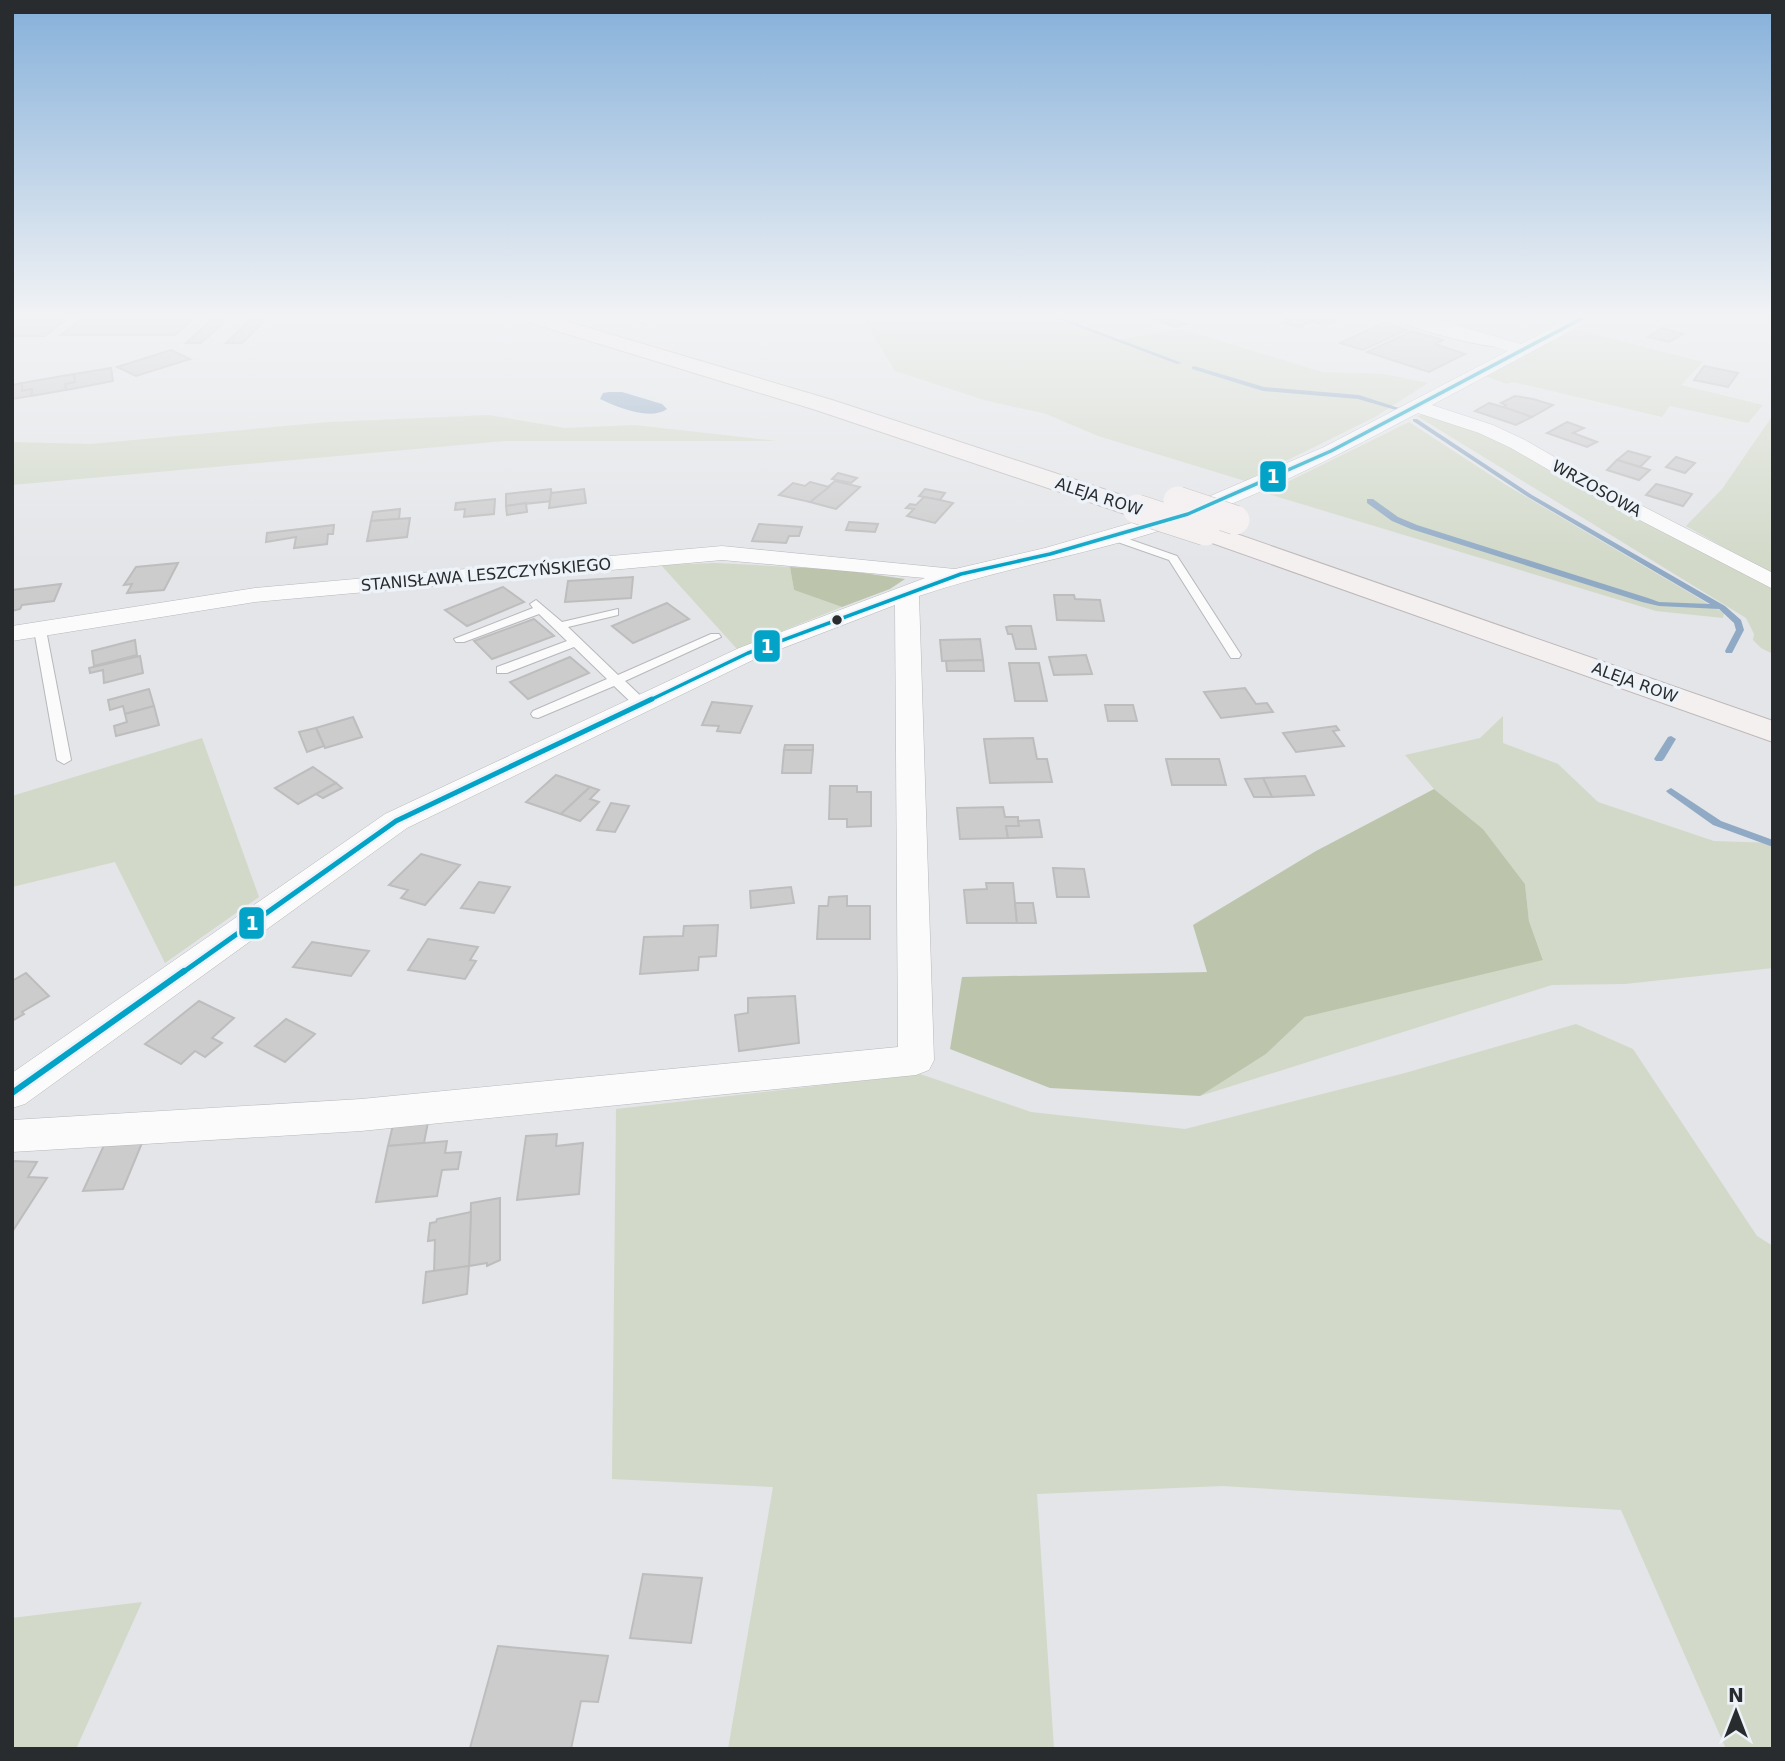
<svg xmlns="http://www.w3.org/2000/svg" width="1785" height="1761" font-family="'DejaVu Sans',sans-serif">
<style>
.green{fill:#d2d9c8}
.forest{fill:#bcc5ac}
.water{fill:#90aac5}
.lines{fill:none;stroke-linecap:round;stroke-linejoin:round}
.stream{fill:#90aac5;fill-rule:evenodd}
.building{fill:#cccccd;stroke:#bebdbe;stroke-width:2}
.service-casing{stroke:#b7b8bb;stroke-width:2}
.minor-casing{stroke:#b7b8bb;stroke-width:1}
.primary-casing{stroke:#bfb8b9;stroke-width:2}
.service{fill:#fbfbfc;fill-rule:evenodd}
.minor{fill:#fbfbfc;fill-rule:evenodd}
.primary{fill:#f5f0f0;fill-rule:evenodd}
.primary-bridge-casing{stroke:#bfb8b9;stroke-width:30;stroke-linecap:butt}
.primary-bridge{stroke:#f5f0f0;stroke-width:29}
.bus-1-far2-casing{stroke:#edf3f9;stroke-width:7}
.bus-1-far1-casing{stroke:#edf3f9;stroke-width:10}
.bus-1-casing{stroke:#edf3f9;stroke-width:11}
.bus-1-far2{stroke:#02a3c6;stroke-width:3.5}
.bus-1-far1{stroke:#02a3c6;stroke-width:5}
.bus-1{stroke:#02a3c6;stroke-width:6}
.bus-dot{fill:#292c2e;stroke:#edf3f9;stroke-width:2.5}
.labels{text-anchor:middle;stroke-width:7;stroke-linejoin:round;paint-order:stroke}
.far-street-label{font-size:16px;fill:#292c2e;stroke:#edf3f9}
.line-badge{stroke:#edf3f9;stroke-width:2.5}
.badge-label{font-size:19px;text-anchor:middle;font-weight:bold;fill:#fff}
</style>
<rect width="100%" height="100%" fill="#e3e5e8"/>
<g class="green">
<path d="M863,319H1068L1115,340L1182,329L1322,372L1383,374L1428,383L1375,417L1245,481L1098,436L1046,414L984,400L895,371Z"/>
<path d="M1575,329L1703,362L1681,385L1763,405L1748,423L1670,406L1662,417L1513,382L1507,384L1485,376Z"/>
<path d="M1428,413L1490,434L1773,588V654L1761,648L1753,640L1754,634L1746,618L1417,416Z"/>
<path d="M489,415L565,428L635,425L777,441H505L12,485V442L90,444L328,422Z"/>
<path d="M1773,415V575L1686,526L1722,489Z"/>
<path d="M1409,422L1506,485L1724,613L1723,618L1656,611L1265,493Z"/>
<path d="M716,563L790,567L794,590L842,607L737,649L661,565Z"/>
<path d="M1503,716V743L1558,764L1598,802L1714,841L1773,843V968L1625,984L1552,985L1200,1096L1266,1054L1305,1017L1543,959L1529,921L1525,884L1483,829L1434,789L1405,755L1480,738Z"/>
<path d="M202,738L259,897L165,963L115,862L12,887V796Z"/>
<path d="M1576,1024L1633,1049L1757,1236L1773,1246V1749H1726L1621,1510L1222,1486L1037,1494L1054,1749H728L773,1487L612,1479L616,1109L920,1074L1031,1112L1185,1129L1405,1073Z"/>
<path d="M142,1602L76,1749H12V1618Z"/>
</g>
<g class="forest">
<path d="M790,567L843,570L905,579L890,589L842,607L794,590Z"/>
<path d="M1434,789L1483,829L1525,884L1529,921L1543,960L1305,1017L1266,1054L1200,1096L1050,1088L950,1049L962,977L1207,972L1193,925L1316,851Z"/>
</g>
<path class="water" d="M609,392H622L662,404L667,409C650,421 617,407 600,399L603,393Z"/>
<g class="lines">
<g class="stream">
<path d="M1058,319H1065L1182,363L1177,364Z"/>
<path d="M1194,366L1264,387L1359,395L1399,408L1396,410L1358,399L1263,391L1192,369V367Z"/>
<path d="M1413,419H1417L1532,495L1725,606L1741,620L1744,630L1732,653H1726L1725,651L1736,630L1734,623L1719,609L1659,606L1642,602L1411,529L1392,521L1367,503V499H1373L1398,517L1417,525L1648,598L1659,602L1710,604L1528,497L1413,421Z"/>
<path d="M1671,736L1676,739L1664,759L1662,761H1656L1654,759L1668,737Z"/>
<path d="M1671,788L1721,821L1773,840V847L1713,825L1668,793L1666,791Z"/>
</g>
</g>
<g class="building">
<path d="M82,319H193L175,335H61Z"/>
<path d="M213,319H227L201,343H186Z"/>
<path d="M251,319H266L242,343H226Z"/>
<path d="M1152,319H1172L1186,324L1177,327Z"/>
<path d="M1283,319H1340L1325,325L1313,321L1298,327L1284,323L1288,321Z"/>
<path d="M12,320H65L45,336H12Z"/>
<path d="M1383,323L1407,330L1363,350L1340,343Z"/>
<path d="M1661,328L1666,329L1683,334L1669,342L1648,337Z"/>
<path d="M1412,331L1443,340L1435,344L1465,354L1429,372L1367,352Z"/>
<path d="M171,350L190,359L136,376L117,367Z"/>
<path d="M1704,366L1738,373L1728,387L1694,380Z"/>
<path d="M111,368L113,381L66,390L65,384L75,382L74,374Z"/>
<path d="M74,374L75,382L65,384L66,390L31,396L32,389L22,391V383Z"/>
<path d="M22,383V391L32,389L31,396L12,399V385Z"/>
<path d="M1515,396L1533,399L1553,405L1532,417L1503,407L1506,405L1501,403Z"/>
<path d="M1489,403L1503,407L1532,417L1516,425L1475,411Z"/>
<path d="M1567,422L1584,428L1573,433L1597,442L1587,447L1547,433Z"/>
<path d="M1628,451L1650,457L1640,467L1617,460Z"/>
<path d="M1676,457L1695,463L1685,473L1666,467Z"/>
<path d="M1617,460L1640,467L1650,470L1639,480L1607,470Z"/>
<path d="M838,473L857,478L851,483L832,479Z"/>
<path d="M835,481L860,487L836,509L810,502Z"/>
<path d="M810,482L829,487L810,502L779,495L793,483L805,486Z"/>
<path d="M1656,484L1672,488L1692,494L1683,506L1646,495Z"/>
<path d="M551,489L552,501L506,506V494Z"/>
<path d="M584,489L586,503L549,508L551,493Z"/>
<path d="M925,489L945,493L940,500L919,496Z"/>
<path d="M924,497L940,500L953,503L935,523L907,516L914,509L906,508L910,504L916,505Z"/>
<path d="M495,499L494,514L464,517L465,509L455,510L456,503Z"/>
<path d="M526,503L527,512L507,515L506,506Z"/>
<path d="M400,509L399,519L371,521L373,512Z"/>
<path d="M410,518L407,537L367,541L371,521Z"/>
<path d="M849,522L878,524L875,532L846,530Z"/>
<path d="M759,524L802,527L799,536H789L786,543L752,541Z"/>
<path d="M334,525L333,534H328L327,544L294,548L296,537L266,542L267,533Z"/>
<path d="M178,563L164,590L127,593L132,584L124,585L136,567Z"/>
<path d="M633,577L631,598L565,602L568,581Z"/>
<path d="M61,584L54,601L22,605L20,609L12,611V590Z"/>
<path d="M503,587L524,602L467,626L445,610Z"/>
<path d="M1054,595H1074L1075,599L1100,600L1104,621L1057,620Z"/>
<path d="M667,603L689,619L633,643L612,626Z"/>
<path d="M534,619L554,636L492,659L474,641Z"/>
<path d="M1011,626H1031L1036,649H1016L1012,634H1008L1006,627Z"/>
<path d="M980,639L983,660L942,661L940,640Z"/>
<path d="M135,640L137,655L94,666L92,651Z"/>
<path d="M1086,655L1092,674L1054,675L1049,657Z"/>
<path d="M140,656L143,673L104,683L103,670L90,673L89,668Z"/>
<path d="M570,657L589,673L528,699L510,682Z"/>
<path d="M983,660L984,671H947L946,661Z"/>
<path d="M1009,663H1039L1047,701H1015Z"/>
<path d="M1245,688L1256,704L1267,703L1273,712L1221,718L1204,692Z"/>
<path d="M149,689L154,706L125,714L123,706L110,710L108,700Z"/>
<path d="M712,702L752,706L740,733L717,731L719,726L702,725Z"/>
<path d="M1105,705H1133L1137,721H1108Z"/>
<path d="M154,706L159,725L116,736L114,726L127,722L125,714Z"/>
<path d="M353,717L362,737L325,748L316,728Z"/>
<path d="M1336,726L1339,730L1333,731L1344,746L1296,752L1283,733Z"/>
<path d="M316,728L324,746L307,752L299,732Z"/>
<path d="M1033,738L1037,759H1047L1052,782L990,783L984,739Z"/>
<path d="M785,745H813V750H784Z"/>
<path d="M784,750H813L811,773H782Z"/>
<path d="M1166,759H1219L1226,785H1172Z"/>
<path d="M313,767L336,783L298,804L275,788Z"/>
<path d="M556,775L590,787L561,814L526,802Z"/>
<path d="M1305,776L1314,795L1272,797L1263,778Z"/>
<path d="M1263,778L1272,797H1254L1245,779Z"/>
<path d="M336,783L342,788L323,798L316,794Z"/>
<path d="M830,786H857V792H871V826L847,827V819H829Z"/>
<path d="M590,787L599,790L590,799L599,802L580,821L561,814Z"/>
<path d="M611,803L629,806L615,832L597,830Z"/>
<path d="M1003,807L1005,817H1018V821L1019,826H1006L1008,838L960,839L957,808Z"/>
<path d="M1039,820L1042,837L1008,838L1006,826H1019L1018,821Z"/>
<path d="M421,854L460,865L425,905L401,898L408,890L389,885Z"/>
<path d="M1053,868L1084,869L1089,897H1057Z"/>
<path d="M479,882L510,887L494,913L461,908Z"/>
<path d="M986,883H1013L1017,923H967L964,890L987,889Z"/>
<path d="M791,887L794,903L751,908L750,891Z"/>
<path d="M847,896V906H870V939H817L819,906H828L829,897Z"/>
<path d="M1015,903H1033L1036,923H1017Z"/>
<path d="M718,925L716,956L699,957L698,970L640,974L644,937L683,936L684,926Z"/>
<path d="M428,939L478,947L470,960L476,961L465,979L408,970Z"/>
<path d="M312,942L369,951L351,976L293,967Z"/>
<path d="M26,973L49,996L22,1012L24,1014L12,1021V981Z"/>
<path d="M795,996L799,1043L739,1051L735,1015L748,1013V998Z"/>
<path d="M199,1001L234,1018L212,1038L222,1043L205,1057L195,1051L181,1064L145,1044Z"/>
<path d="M286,1019L315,1034L285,1062L255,1046Z"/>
<path d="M428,1122L424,1143L388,1146L393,1125Z"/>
<path d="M557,1134L556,1146L583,1143L579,1194L517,1200L526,1136Z"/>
<path d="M144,1138L123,1189L83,1191L106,1141Z"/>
<path d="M447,1141L445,1153L461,1152L458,1169L442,1170L437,1196L376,1202L388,1146Z"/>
<path d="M12,1161L37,1162L28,1177L47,1178L12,1232Z"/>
<path d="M500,1198V1260L487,1266V1263L469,1266L471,1203Z"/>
<path d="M471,1212L469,1266L434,1273L435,1240L428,1241L430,1223L436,1222L437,1219Z"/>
<path d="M469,1266L467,1294L423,1303L426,1272Z"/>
<path d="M643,1574L702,1578L691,1643L630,1638Z"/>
<path d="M498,1646L608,1656L598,1702L581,1701L571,1749L470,1748Z"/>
</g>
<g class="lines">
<g class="service-casing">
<g id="service">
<path d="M634,319H645L651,322L647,324Z"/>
<path d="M1394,319H1406L1485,341L1507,342L1511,345C1497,353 1410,328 1394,319Z"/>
<path d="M1109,535H1117L1177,556L1241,655L1239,658H1231L1169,560L1109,539Z"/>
<path d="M536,600L562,622L618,609V615L568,627L618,675L711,634H719L721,637L625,681L646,701V707H636L614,686L538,718L533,717L531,714L533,711L607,679L574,647L507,673H497V667L567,641L539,614L464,642H456L454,639L533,608L530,604Z"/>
<path d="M40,626L46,630L71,760L64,764L57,760L34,630Z"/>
</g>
</g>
<g class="minor-casing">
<path id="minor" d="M1411,319H1436L1521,344L1569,319H1589L1587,322L1432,405L1493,425L1525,440L1615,492L1773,573V589L1601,500L1511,448L1479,433L1418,413C1346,451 1273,489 1196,518C1107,552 1010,565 919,596L934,1060L929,1070L916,1075L361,1131L12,1152V1120L361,1099L898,1047L895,605L757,658L407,828L25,1104L12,1108V1073L385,814L739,648L925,578L722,560L255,602L12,641V626L255,588L722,546L955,569L1045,548L1180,509L1324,447L1508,351L1413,322Z"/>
</g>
<g class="primary-casing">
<g id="primary">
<path d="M528,319H559L832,400L1146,503L1150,509L1146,515L1137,517L1128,515L816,410L531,323Z"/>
<path d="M1205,523L1773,721V742L1195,537L1191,531L1195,525Z"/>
</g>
</g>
<use href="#service" class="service"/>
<use href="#minor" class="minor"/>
<use href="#primary" class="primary"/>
<g class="primary-bridge-casing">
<g id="primary-bridge">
<path d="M1178,501L1235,520"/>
<path d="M1137,509L1205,531"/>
</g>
</g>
<use href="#primary-bridge" class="primary-bridge"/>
<g class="bus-1-far2-casing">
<path id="bus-1-far2" d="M648,701L748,653L961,574L1050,554L1188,514L1331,451L1581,319"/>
</g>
<g class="bus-1-far1-casing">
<path id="bus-1-far1" d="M182,973L396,821L652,699"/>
</g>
<g class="bus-1-casing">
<path id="bus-1" d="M12,1093L184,971"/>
</g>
<use href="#bus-1-far2" class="bus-1-far2"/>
<use href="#bus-1-far1" class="bus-1-far1"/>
<use href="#bus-1" class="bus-1"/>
</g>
<linearGradient id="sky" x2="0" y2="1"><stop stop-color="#85b0da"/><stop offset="0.56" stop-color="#f2f3f5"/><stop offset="1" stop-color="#f2f3f5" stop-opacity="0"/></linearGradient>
<rect width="1785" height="565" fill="url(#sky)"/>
<circle class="bus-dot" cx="837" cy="620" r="6"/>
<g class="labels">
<g class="far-street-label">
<text transform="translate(1597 488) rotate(29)" y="6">WRZOSOWA</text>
<text transform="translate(1099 496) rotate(18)" y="6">ALEJA ROW</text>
<text transform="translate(486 574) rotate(-5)" y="6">STANISŁAWA LESZCZYŃSKIEGO</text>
<text transform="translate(1635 682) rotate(20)" y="6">ALEJA ROW</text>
</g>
</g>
<g class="line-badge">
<rect x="1259" y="460" width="28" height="33" rx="7" fill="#02a3c6"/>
<rect x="753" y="629" width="28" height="34" rx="7" fill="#02a3c6"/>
<rect x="238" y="906" width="27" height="34" rx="7" fill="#02a3c6"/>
</g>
<g class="badge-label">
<text x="1273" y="483">1</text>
<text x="767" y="653">1</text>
<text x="252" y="930">1</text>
</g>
<rect width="1785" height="1761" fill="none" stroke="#292c2e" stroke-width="28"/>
<g transform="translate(1736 1712)" stroke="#edf3f9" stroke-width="5" paint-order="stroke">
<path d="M0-5L12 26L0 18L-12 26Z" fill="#292c2e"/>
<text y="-10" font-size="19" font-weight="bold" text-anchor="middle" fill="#292c2e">N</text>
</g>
</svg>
